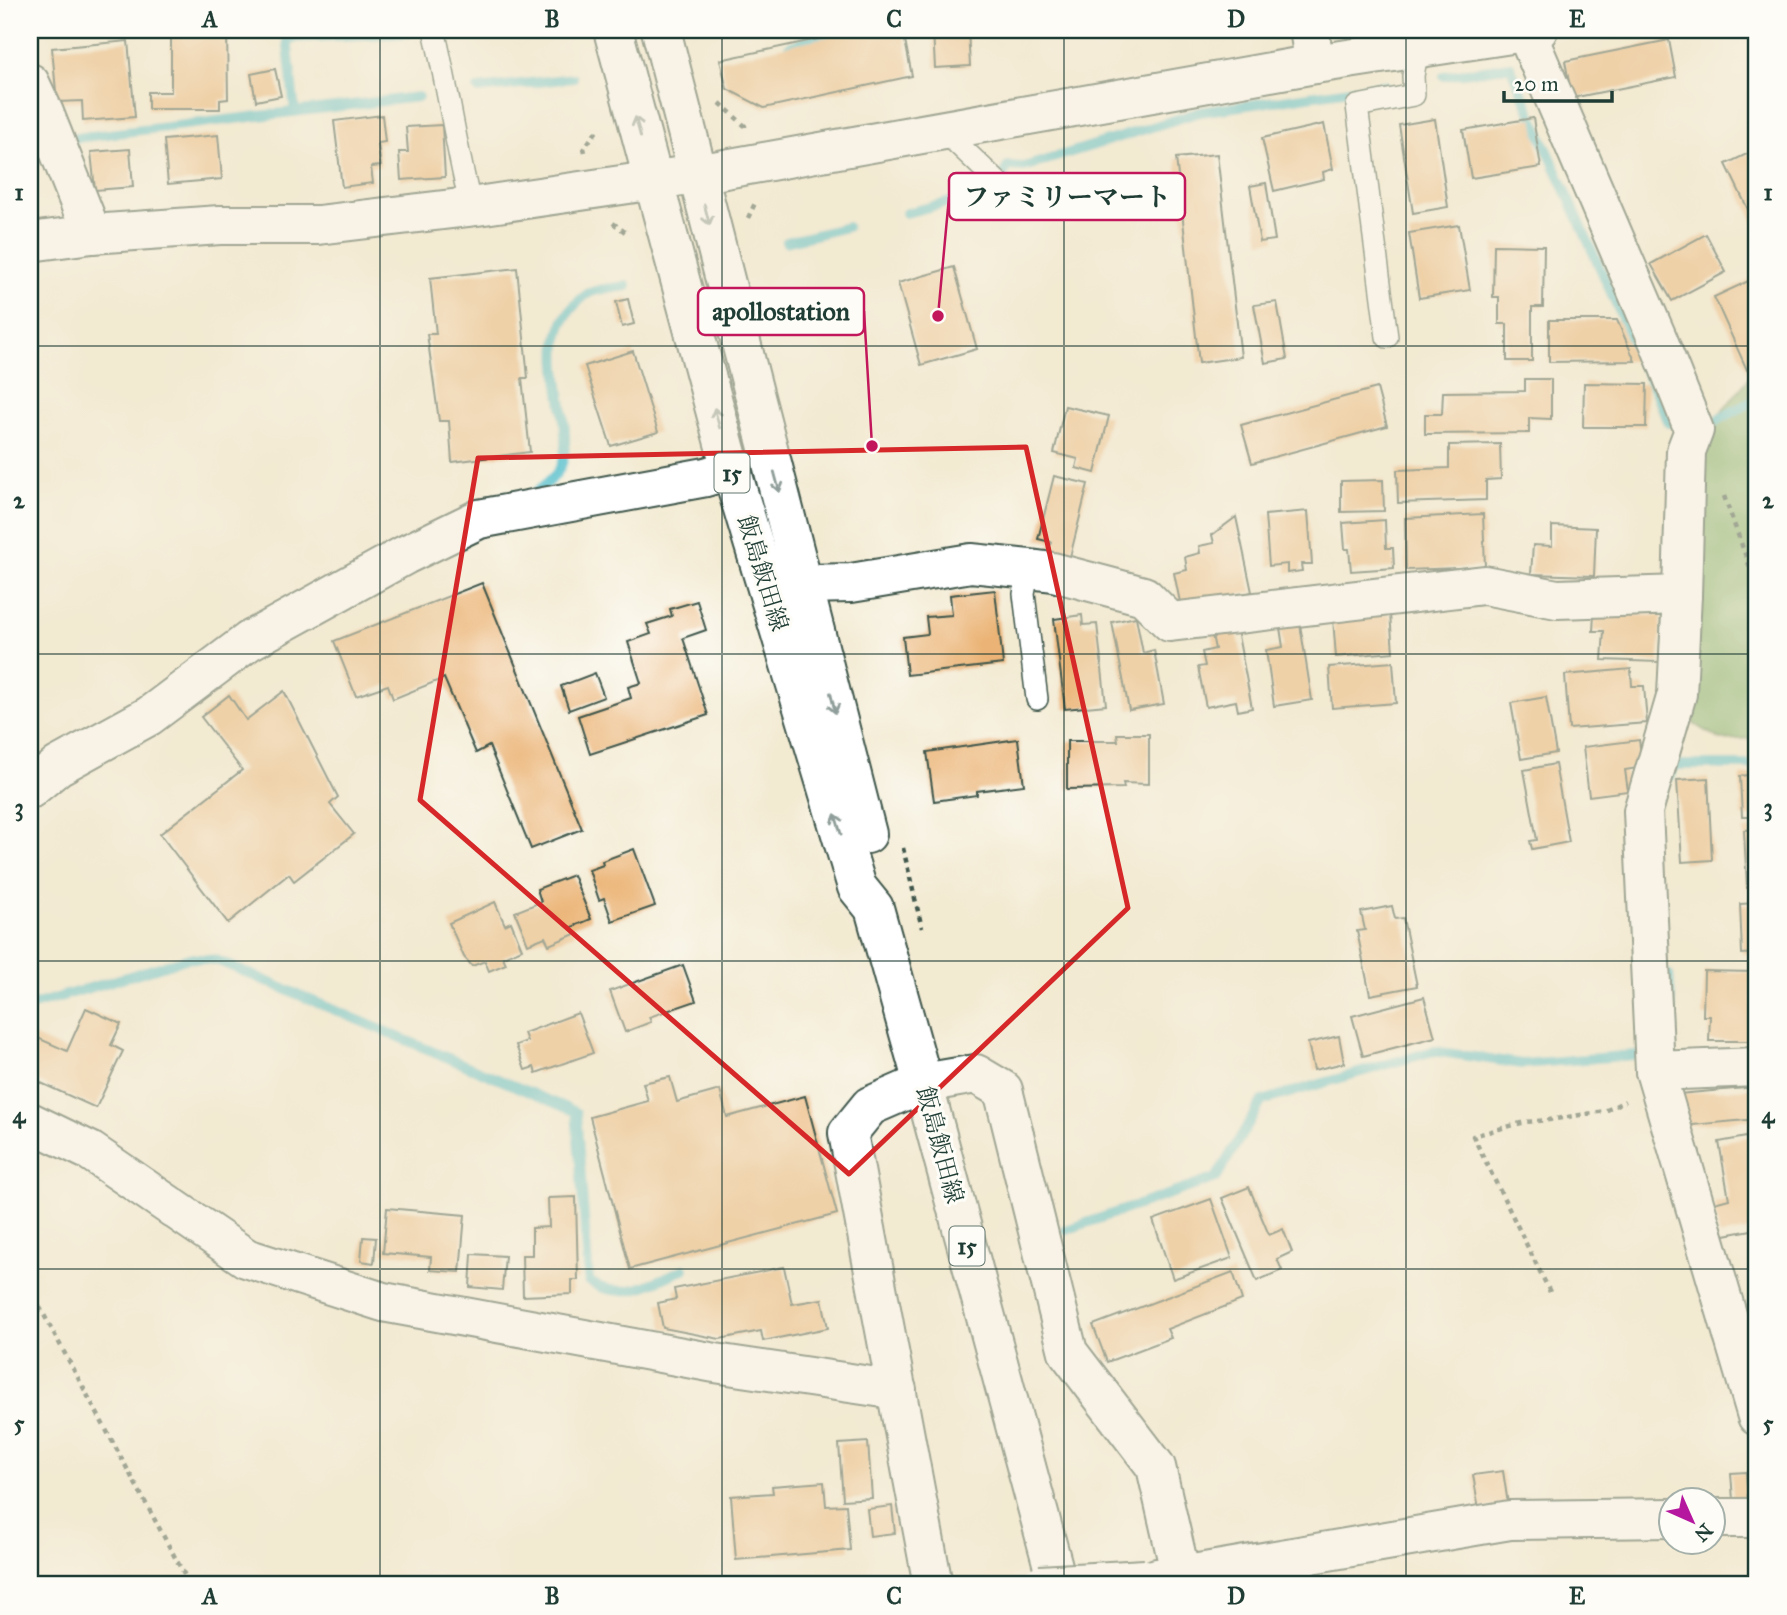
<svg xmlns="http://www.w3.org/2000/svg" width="1787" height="1615" font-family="'IM FELL Great Primer','Noto Serif JP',serif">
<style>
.forest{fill:#7dae68;stroke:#4e764e;stroke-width:2}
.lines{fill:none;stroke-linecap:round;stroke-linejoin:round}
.stream{stroke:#51bdca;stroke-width:10}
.building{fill:#ebb476}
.service-casing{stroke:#3f574c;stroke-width:24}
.minor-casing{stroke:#3f574c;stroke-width:42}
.tertiary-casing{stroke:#3f574c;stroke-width:42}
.primary-casing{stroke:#3f574c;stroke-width:42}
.path{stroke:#3f574c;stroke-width:4.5;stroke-dasharray:5 5;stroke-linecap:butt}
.service{stroke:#fff;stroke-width:21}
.minor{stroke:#fff;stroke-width:38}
.tertiary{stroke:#fff;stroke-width:38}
.primary{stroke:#fff;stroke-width:38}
.minor-bridge-casing{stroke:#3f574c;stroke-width:42;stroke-linecap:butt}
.minor-bridge{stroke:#fff;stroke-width:38}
.oneway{stroke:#8f9e9a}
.marked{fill:none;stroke:#d62828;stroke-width:5;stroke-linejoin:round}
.grid{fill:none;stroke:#1f3d34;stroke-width:2;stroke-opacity:0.55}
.labels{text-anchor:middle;stroke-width:6;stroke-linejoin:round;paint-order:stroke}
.shield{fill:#fdfcf7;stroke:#62766e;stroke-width:2}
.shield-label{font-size:23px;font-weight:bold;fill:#1f3d34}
.street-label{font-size:24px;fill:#1f3d34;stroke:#fdfcf7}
.leader{fill:none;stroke:#c2185b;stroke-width:2.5}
.callout-dot{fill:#c2185b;stroke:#fdfcf7;stroke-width:2.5}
.callout{fill:#fdfcf7;stroke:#c2185b;stroke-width:2.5}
.callout-label{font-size:26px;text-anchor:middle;font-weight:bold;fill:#1f3d34}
.neatline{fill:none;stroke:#1f3d34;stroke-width:2.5}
.grid-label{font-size:23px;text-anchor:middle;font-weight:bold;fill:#1f3d34}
</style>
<rect width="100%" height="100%" fill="#fdfcf7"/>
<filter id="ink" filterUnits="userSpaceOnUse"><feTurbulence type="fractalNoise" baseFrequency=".0143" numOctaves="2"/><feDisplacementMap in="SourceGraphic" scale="14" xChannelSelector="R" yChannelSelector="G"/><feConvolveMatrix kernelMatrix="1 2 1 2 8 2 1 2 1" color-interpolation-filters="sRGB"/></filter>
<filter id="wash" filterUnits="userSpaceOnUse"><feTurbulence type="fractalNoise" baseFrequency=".00686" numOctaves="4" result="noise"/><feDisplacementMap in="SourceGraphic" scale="28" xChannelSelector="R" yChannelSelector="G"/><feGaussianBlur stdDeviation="1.57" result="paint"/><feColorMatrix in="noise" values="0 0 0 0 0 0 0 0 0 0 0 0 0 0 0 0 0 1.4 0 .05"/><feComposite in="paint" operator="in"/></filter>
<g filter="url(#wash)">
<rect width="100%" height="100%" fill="#f3ead2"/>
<path class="forest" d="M1757,375V738L1721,740L1693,723L1694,680V446L1749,378Z"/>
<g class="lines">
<g class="stream">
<path d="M789,47L836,30"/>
<path d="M1444,76L1510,66L1669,423"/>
<path d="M478,89L573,78"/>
<path d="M295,112L287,38L410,33"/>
<path d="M75,138L418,97"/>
<path d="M906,213L994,191L1008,166L1024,167L1200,112L1384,85"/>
<path d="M786,242L847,227"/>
<path d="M1708,425L1757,399"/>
<path d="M535,493C546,485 560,474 563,460C575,411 533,344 577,303C580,300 585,295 589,293C600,288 615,288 627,286"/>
<path d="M1670,776L1674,765H1757"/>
<path d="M30,1006L189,958L216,960L576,1112L589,1281C621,1303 652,1283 684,1269"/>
<path d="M1668,1034L1673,1028L1669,975"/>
<path d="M1066,1230L1216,1178L1262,1101L1433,1051L1522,1064L1635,1055"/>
</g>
</g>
<g id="blocks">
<g class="building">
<path d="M171,30H227L228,99L220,100V109H148V92H171Z"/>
<path d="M859,30H903L912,76L764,108L727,89L720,60Z"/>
<path d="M933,30H968L970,66L935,68Z"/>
<path d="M1669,40L1676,77L1572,98L1565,61Z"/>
<path d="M128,41L135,117L83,121L82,101L57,102L52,48Z"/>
<path d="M275,69L281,96L256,101L251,74Z"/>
<path d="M382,115L385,142L378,143L381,166L371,167L373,183L342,187L334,121Z"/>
<path d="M1533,118L1541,167L1471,178L1463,130Z"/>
<path d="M1435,119L1448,207L1413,213L1399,125Z"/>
<path d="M1324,124L1333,169L1323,172L1324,179L1274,191L1262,138Z"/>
<path d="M442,125L445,177L401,180L399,152H408L406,127Z"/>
<path d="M218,135L222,179L168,184L164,140Z"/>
<path d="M130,149L133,187L95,190L91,152Z"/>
<path d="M1757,149V228L1726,164Z"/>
<path d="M1217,154L1241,357L1199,363L1176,158Z"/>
<path d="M1266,183L1275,240L1260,242L1250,186Z"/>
<path d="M1459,225L1470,290L1419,298L1409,233Z"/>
<path d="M1706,234L1726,272L1672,301L1651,264Z"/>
<path d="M1494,245L1544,246L1543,307H1532V361H1507V324H1499V297H1493Z"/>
<path d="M954,267L977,349L921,365L898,283Z"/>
<path d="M517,268L528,378H522L530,452L452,462L449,421H439L427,334H436L430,278Z"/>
<path d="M1757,277V365L1747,370L1714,297Z"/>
<path d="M628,299L634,324L622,327L616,302Z"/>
<path d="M1277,302L1287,359L1265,363L1254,305Z"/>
<path d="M1549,320H1617L1635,361L1549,362Z"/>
<path d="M633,351L658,432L611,446L585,366Z"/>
<path d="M1525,379H1551V419L1529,418V433L1425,434V414H1442L1443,392L1525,391Z"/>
<path d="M1584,383L1647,384L1646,427H1583Z"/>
<path d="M1377,388L1387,426L1252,463L1241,425Z"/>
<path d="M1065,406L1109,416L1095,473L1076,468L1078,459L1054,453Z"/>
<path d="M1500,444L1501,479L1486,480V500L1398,503L1397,470L1449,468V445Z"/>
<path d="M1054,476L1088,484L1070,557L1048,552L1051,542L1038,539Z"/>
<path d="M1383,480L1384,511L1341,512V481Z"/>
<path d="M1308,511L1312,564H1301L1302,571L1287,573V564L1269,566L1265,515Z"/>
<path d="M1483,514L1485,567L1406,570L1405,518Z"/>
<path d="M1236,517L1252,592L1181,607L1174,573L1187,570L1185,557L1200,553L1199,546L1214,543L1212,535Z"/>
<path d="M1385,520L1386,548H1393L1394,568L1351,571L1349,549H1345L1343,523Z"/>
<path d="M1552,526L1596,528L1594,576L1531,574L1533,545L1552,546Z"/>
<path d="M482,583L582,829L531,849L489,746L476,753L444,678L393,699L388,685L356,696L334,641Z"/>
<path d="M995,590L1003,664L907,675L903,637L928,634L926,617L952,615L950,595Z"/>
<path d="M697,601L706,630L683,638L708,715L590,754L578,716L631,698L628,687L641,683L628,642L651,634L647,624L672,616L670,609Z"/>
<path d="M1390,614L1393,652L1336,657L1333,619Z"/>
<path d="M1594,614L1661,616L1659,662L1602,660L1604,631H1593Z"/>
<path d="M1082,615L1083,625L1097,624L1106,705L1065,709L1054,619Z"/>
<path d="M1136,617L1143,653L1154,650L1164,704L1129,710L1112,622Z"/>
<path d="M1299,618L1312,700L1274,706L1266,650L1283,647L1279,621Z"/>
<path d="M1237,630L1252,708L1238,711L1236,701L1206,707L1198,667L1205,666L1202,652L1215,649L1212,635Z"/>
<path d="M1393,662L1396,703L1332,708L1329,667Z"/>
<path d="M1631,669L1632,686H1644L1647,723L1569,729L1565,675Z"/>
<path d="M595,673L604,697L569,710L561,686Z"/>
<path d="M284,691L338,797L330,804L354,834L294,881L289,874L228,923L160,834L242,770L201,717L229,695L246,720Z"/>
<path d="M1546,697L1556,753L1521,759L1511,703Z"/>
<path d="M1117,734H1149V784L1123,783L1124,788L1067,789V741H1118Z"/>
<path d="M1018,739L1024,785L977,791V795L934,801L927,752Z"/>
<path d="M1639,740L1643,767L1625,770L1628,791L1589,796L1583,747Z"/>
<path d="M1555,764L1569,842L1532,849L1530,841L1537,840L1524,770Z"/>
<path d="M1757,774V817H1742L1740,776Z"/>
<path d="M1708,778L1712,860L1682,862L1677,780Z"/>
<path d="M1757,829V888H1747L1744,830Z"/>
<path d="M634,849L655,906L612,921L604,898L599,900L589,870L603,865L602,861Z"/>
<path d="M573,875L591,919L572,927L575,934L549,945L545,937L528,944L515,912L541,902L537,889Z"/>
<path d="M495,902L505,925L511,922L522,949L503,957L506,964L489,971L485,961L472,966L464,957L449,923Z"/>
<path d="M1757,903V953L1742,954L1740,904Z"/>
<path d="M1392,906L1395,919L1403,918L1417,986L1370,995L1357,931L1365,930L1361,912Z"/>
<path d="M683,965L696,1001L649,1017L651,1022L625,1032L610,991Z"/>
<path d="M1704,971L1756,972L1755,997H1752V1041H1709L1710,1016H1703Z"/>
<path d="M1424,997L1435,1037L1363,1056L1352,1016Z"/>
<path d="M86,1008L121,1024L111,1045L123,1051L96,1108L30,1078L31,1035L67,1051Z"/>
<path d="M578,1013L593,1053L536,1073L534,1067L525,1070L516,1045L527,1041L524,1033Z"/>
<path d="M1339,1036L1344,1063L1314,1070L1308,1043Z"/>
<path d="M670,1077L677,1102L720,1090L727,1117L805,1096L837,1214L630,1269L590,1117L648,1101L643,1083Z"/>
<path d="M1757,1087V1119L1682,1126L1679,1094Z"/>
<path d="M1757,1135V1229L1719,1236L1714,1203L1729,1199L1719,1142Z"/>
<path d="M1249,1187L1269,1235L1283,1229L1292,1252L1277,1259L1282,1270L1257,1281L1222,1198Z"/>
<path d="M576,1197L578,1280H572V1294L523,1296L522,1255H532V1228L549,1227L548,1198Z"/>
<path d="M1211,1199L1232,1258L1173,1279L1153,1220Z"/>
<path d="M387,1208L465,1215L460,1272L430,1270L431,1257L383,1253Z"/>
<path d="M363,1237L376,1238L374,1263L361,1261Z"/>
<path d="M472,1254L505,1256L502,1290L470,1287Z"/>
<path d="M784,1267L792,1304L822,1299L828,1328L763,1341L761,1331L720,1339L663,1328L658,1303L676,1299L674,1289Z"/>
<path d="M1233,1272L1242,1300L1167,1329L1171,1338L1107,1362L1093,1325Z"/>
<path d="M868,1442L872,1498L843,1500L839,1444Z"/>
<path d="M1503,1471L1508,1504L1479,1509L1473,1475Z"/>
<path d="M1746,1472L1748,1500H1733L1731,1473Z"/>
<path d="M824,1482L826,1506L846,1505L850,1550L736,1560L731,1496L773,1493L772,1486Z"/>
<path d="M892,1506L895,1533L870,1536L867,1509Z"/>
</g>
</g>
</g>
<g filter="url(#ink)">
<use href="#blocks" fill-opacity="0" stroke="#3f574c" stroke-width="2"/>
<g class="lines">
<g class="service-casing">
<g id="service">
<path d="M434,30C448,88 456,148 471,207"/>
<path d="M943,130L1009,193"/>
<path d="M1387,337L1357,106L1414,95L1413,76L1418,48"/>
<path d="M1029,569L1024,594L1037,699"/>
</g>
</g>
<g class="minor-casing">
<g id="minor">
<path d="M1309,30L1315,64"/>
<path d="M1526,32L1658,340L1694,430L1686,451L1682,595L1677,694L1643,811L1655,1071L1757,1416"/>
<path d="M30,83L44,113L92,234"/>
<path d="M803,584L851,583L971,563L1029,569L1053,572L1144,596L1170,622L1484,585L1557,599L1682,595"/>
<path d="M30,789L58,766L149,716L249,641L405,555L479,519L706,477L731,469"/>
<path d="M1655,1071L1757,1067"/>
<path d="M30,1122L90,1151L246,1258L383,1302L715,1363L897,1390"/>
<path d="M1714,1518H1757"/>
<path d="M1157,1578L1181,1576L1510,1520L1672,1518"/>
<path d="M933,1585L848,1133L870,1106L923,1083L976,1074L1003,1090L1068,1352L1156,1467L1183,1585"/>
</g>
</g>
<g class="tertiary-casing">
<path id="tertiary" d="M30,242L92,234L220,225H318L477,206L697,174L1315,64L1538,30"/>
</g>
<g class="primary-casing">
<g id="primary">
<path d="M613,30L731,469L857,887L874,908L923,1083L1058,1585"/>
<path d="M661,30L867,834"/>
</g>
</g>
<g class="path">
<path d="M720,103L745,126V129"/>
<path d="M585,152L584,148L599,128"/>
<path d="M748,218L756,201"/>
<path d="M613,223L629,235"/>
<path d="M1724,496L1757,587"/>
<path d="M903,848L922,928"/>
<path d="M30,1289L190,1585"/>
<path d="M1550,1292L1473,1136L1525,1122L1549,1120L1605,1111L1625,1101"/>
</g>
<use href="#service" class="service"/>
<use href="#minor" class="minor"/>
<use href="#tertiary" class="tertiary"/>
<use href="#primary" class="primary"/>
<g class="minor-bridge-casing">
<path id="minor-bridge" d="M1040,1585L1145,1579"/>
</g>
<use href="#minor-bridge" class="minor-bridge"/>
</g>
<defs><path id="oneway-shaft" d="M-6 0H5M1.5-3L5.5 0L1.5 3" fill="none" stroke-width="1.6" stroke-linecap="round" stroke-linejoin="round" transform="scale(1.75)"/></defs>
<g class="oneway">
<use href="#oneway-shaft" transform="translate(638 127) rotate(-105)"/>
<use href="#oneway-shaft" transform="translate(707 215) rotate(76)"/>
<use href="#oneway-shaft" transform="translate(717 418) rotate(-105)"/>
<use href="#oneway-shaft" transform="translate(777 482) rotate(75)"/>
<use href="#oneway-shaft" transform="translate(833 703) rotate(76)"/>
<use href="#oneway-shaft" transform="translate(838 824) rotate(-107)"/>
</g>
</g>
<path d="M0 0H1787V1615H0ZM1026,447L1128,908L849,1174L420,800L478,458Z" fill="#f3ead2" fill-opacity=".55" fill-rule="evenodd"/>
<path class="marked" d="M1026,447L1128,908L849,1174L420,800L478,458Z"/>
<path class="grid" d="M380,30V1585M722,30V1585M1064,30V1585M1406,30V1585M30,346H1757M30,654H1757M30,961H1757M30,1269H1757"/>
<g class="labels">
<g class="shield">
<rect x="714.5" y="453.5" width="35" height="39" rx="5"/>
<rect x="949.5" y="1226.5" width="35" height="39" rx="5"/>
</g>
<g class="shield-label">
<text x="732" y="481">15</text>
<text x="967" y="1254">15</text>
</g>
<g class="street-label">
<text transform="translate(763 573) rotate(73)" y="8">飯島飯田線</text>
<text transform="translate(940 1145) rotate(75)" y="8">飯島飯田線</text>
</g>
</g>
<path class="leader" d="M938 316L949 197M872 446L864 311"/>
<g class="callout-dot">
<circle cx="938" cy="316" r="7"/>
<circle cx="872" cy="446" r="7"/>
</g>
<g class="callout">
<rect x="949" y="173" width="236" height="47" rx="7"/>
<rect x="698" y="288" width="166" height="47" rx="7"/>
</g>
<g class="callout-label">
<text x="1067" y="206">ファミリーマート</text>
<text x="781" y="320">apollostation</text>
</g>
<rect width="1787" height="1615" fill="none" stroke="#fdfcf7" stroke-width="77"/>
<g transform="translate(1692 1521) rotate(135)"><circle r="33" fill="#fdfcf7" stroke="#a4b0a9" stroke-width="2"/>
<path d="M0-5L12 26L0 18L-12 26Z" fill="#b5179e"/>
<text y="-10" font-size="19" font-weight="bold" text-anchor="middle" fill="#1f3d34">N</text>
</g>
<path d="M1504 91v10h108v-10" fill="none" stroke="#1f3d34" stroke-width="3.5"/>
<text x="1514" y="91" font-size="21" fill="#1f3d34" stroke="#fdfcf7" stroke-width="5" paint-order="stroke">20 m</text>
<rect x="38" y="38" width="1710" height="1538" class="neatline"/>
<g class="grid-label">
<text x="210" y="27">A</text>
<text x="552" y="27">B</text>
<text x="894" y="27">C</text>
<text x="1236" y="27">D</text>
<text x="1577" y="27">E</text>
<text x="19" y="200">1</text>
<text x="1768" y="200">1</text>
<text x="19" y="508">2</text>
<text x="1768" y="508">2</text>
<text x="19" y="815">3</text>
<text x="1768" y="815">3</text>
<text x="19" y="1123">4</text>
<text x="1768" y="1123">4</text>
<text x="19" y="1431">5</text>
<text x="1768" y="1431">5</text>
<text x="210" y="1604">A</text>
<text x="552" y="1604">B</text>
<text x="894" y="1604">C</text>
<text x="1236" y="1604">D</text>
<text x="1577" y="1604">E</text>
</g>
</svg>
